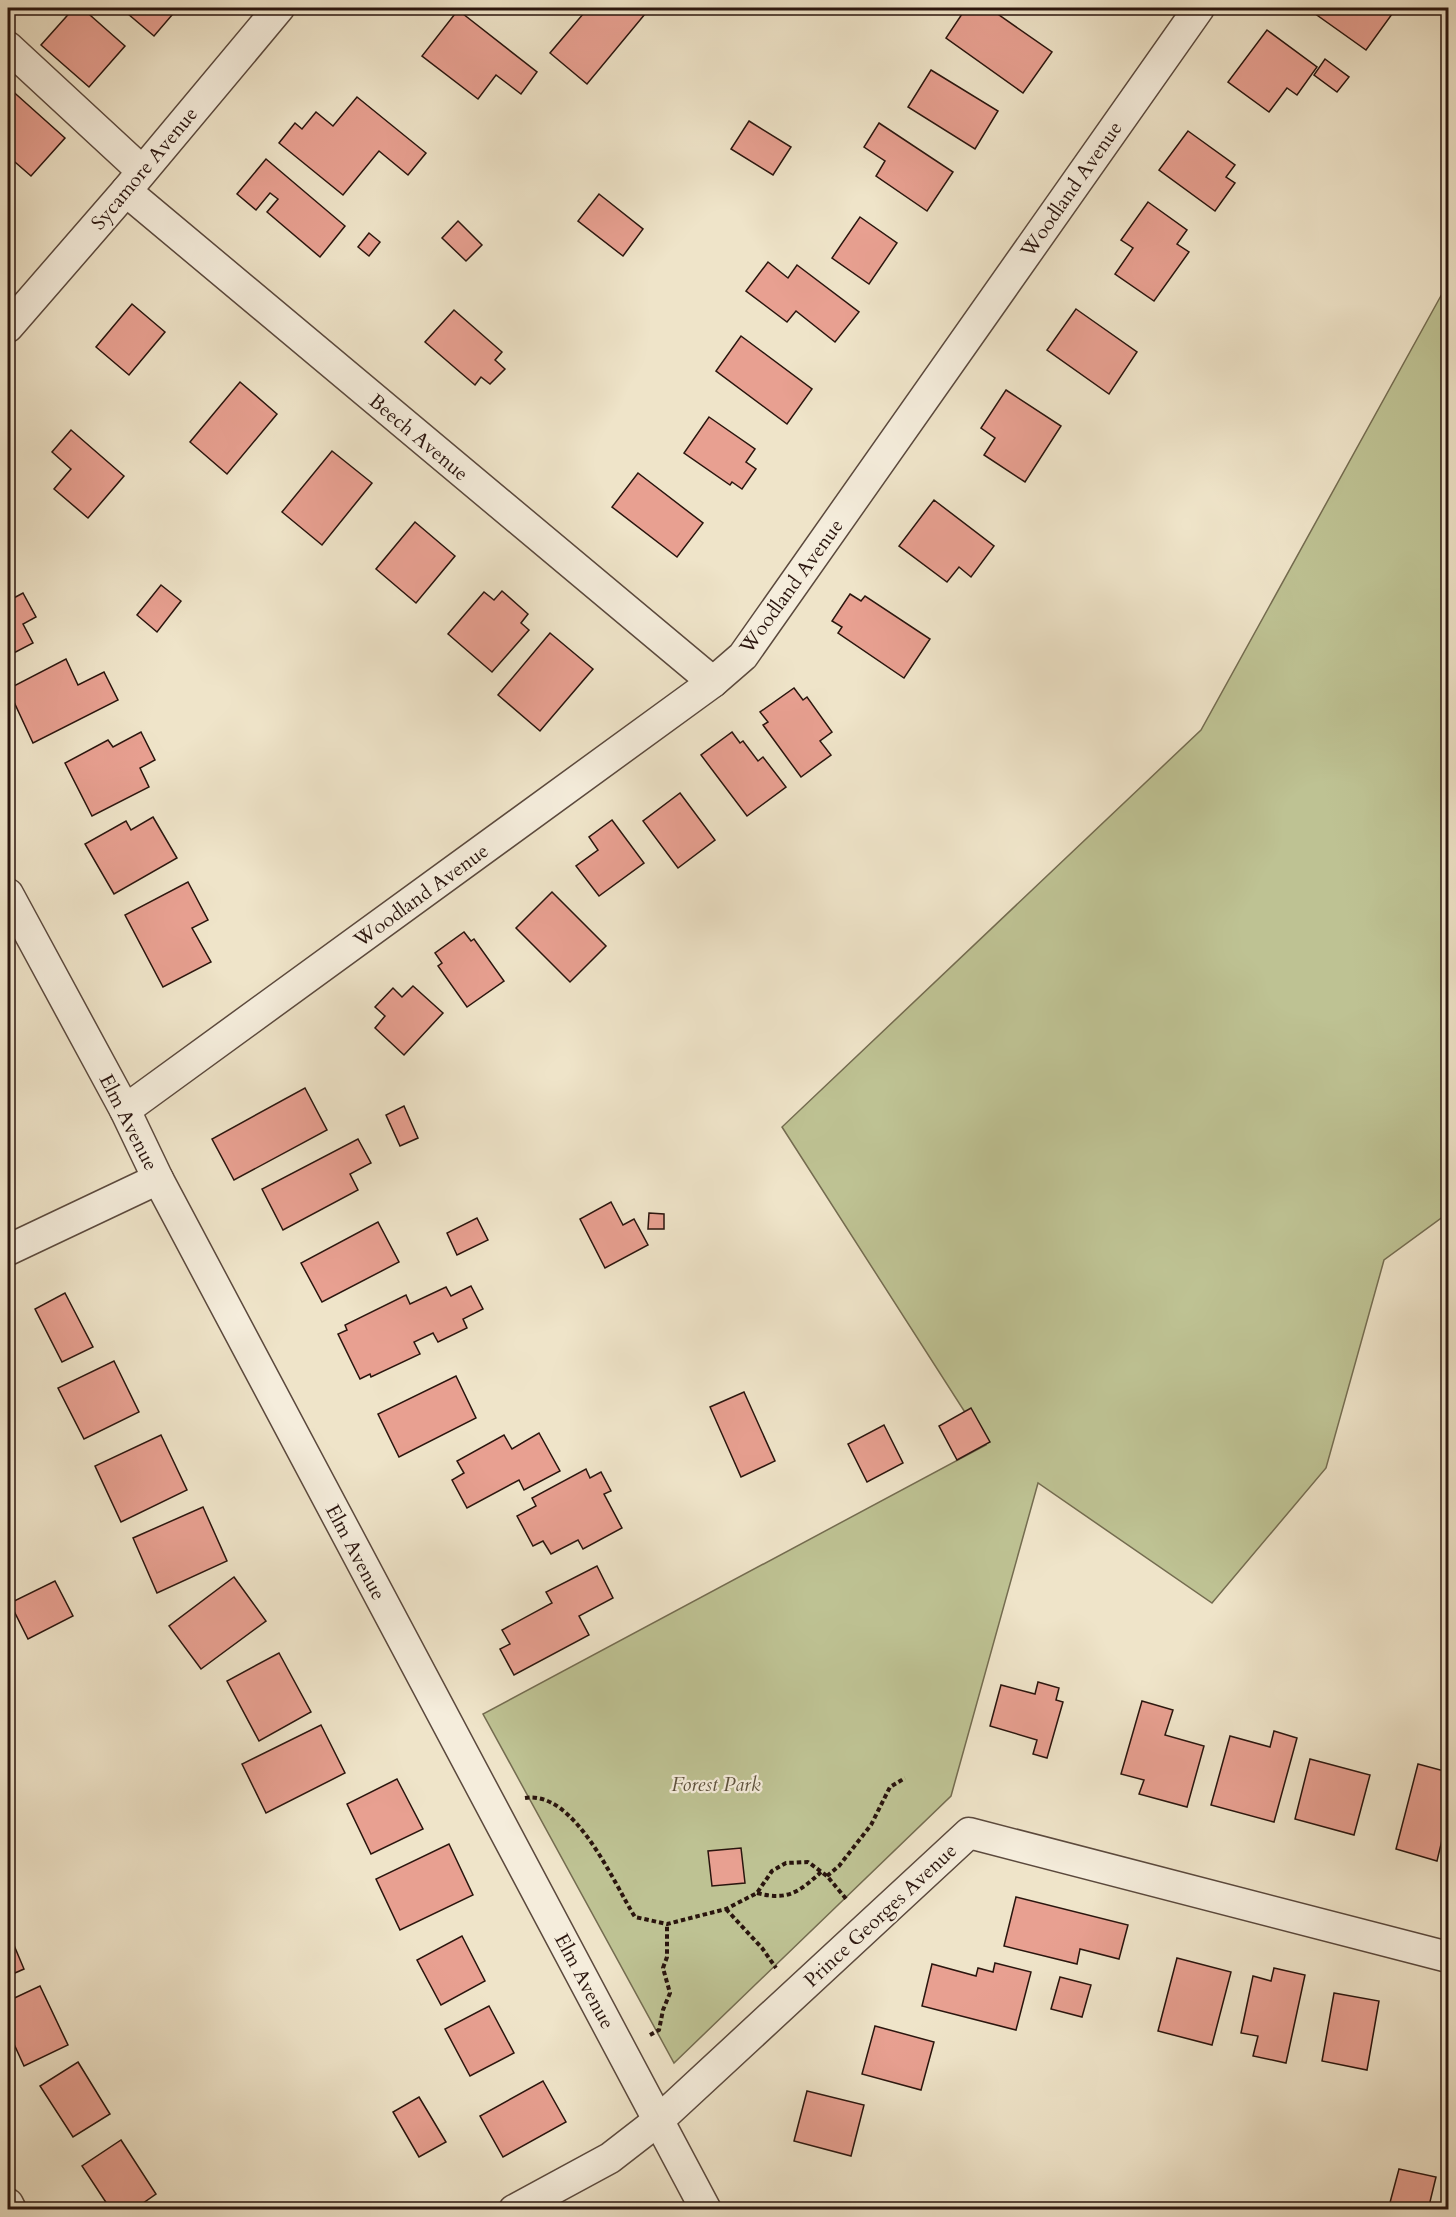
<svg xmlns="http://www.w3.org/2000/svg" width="1456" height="2217" font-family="Cardo,serif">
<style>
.green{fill:#bec293;stroke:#746c50;stroke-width:1.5}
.building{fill:#e8a091;stroke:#2a150e;stroke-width:1.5}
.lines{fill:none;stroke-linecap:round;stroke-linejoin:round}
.minor-casing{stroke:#5b493d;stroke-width:33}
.path{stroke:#2a150e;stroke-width:4;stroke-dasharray:4.5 3;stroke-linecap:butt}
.minor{stroke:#f5eddc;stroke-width:30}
.labels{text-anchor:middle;stroke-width:4.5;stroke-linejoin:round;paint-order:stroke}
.street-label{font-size:20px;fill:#2a150e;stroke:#f5eddc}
.park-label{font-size:20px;font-style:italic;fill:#5e523d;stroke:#f5eddc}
</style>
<rect width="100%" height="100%" fill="#efe4c9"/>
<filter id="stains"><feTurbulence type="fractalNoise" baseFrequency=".00333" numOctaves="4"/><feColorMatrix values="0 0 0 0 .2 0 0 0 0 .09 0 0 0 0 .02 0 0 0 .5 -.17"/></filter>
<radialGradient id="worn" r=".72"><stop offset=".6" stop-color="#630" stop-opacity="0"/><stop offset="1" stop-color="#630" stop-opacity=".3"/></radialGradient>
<path class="green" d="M1448,283V1213L1384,1260L1326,1468L1212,1603L1038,1483L951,1796L674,2063L483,1714L986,1445L782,1127L1201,730Z"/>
<g class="building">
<path d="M74,8H82L125,46L89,87L41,45Z"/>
<path d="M121,8H178L154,36Z"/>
<path d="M577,8H650L587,84L550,53L584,13Z"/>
<path d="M966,8H989L1052,52L1023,93L946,38Z"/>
<path d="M1307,8H1392L1395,10L1366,50Z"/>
<path d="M458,10L537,72L521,94L496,75L478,99L422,56Z"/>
<path d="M1267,30L1317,67L1297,95L1287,88L1269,112L1228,82Z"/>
<path d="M1325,59L1349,77L1337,92L1314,75Z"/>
<path d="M931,70L998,111L975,149L908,107Z"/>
<path d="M8,87L65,138L31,176L8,156Z"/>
<path d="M357,97L426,153L408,175L379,151L343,195L279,143L295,123L302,129L316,112L333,126Z"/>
<path d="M749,121L791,147L773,175L731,149Z"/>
<path d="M879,123L953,172L927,211L876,176L885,161L864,147Z"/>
<path d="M1188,131L1235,165L1226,177L1235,183L1215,211L1159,170Z"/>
<path d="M266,159L345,226L320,257L267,212L278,199L270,193L256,210L237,194Z"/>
<path d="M599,194L643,229L623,256L578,221Z"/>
<path d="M1148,202L1187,230L1177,244L1189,252L1154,301L1115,274L1133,248L1121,240Z"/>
<path d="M860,217L897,243L869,284L832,258Z"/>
<path d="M458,221L482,245L466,261L442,238Z"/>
<path d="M369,233L380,242L369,256L358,247Z"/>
<path d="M768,262L788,278L797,265L859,312L835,342L796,311L787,322L746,291Z"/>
<path d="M132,304L165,332L129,375L96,347Z"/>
<path d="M1076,309L1137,352L1109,394L1047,350Z"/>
<path d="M454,310L502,352L495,360L505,369L490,384L481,377L475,385L425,342Z"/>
<path d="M741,336L812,389L787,424L716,371Z"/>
<path d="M240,382L277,414L227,474L190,442Z"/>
<path d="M1006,390L1061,426L1025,482L984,455L995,438L981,428Z"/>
<path d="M709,417L755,449L746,462L756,469L742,489L732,482L730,485L684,453Z"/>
<path d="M71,430L124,476L88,518L54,489L71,469L52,452Z"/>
<path d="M332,451L372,483L322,545L282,512Z"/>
<path d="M638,473L703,523L677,557L612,507Z"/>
<path d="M934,500L994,546L971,577L959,567L947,582L899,546Z"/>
<path d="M415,522L455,556L416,603L376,569Z"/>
<path d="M161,585L181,601L157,632L137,615Z"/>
<path d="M502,591L528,614L521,623L529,630L492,672L448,634L484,592L494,600Z"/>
<path d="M23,593L36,617L23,624L33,643L8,656V601Z"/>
<path d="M850,594L861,601L865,596L930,639L904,678L838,633L842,627L832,621Z"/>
<path d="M550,633L593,669L540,731L498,695Z"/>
<path d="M66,659L78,685L104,672L118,700L33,743L8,689Z"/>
<path d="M794,688L803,700L807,697L832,732L820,741L831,755L801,777L763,725L768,722L760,712Z"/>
<path d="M141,732L155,760L140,768L149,787L92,816L65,763L108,740L113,747Z"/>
<path d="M732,732L740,743L743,741L758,761L763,757L786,787L747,816L701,755Z"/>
<path d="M680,793L715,840L678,868L643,821Z"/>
<path d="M153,817L177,858L114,894L85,844L126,821L131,830Z"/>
<path d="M612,820L644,863L599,896L576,866L598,850L589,837Z"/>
<path d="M188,882L208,920L192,928L211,962L163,987L125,915Z"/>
<path d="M552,892L606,946L570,982L516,928Z"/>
<path d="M464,932L471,941L474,939L504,981L467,1007L438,966L442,963L435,953Z"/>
<path d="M413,986L443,1013L404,1055L375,1028L385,1016L375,1007L393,988L402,997Z"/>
<path d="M305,1088L327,1130L234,1180L212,1139Z"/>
<path d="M404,1106L418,1138L400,1146L386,1115Z"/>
<path d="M358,1139L371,1163L350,1174L358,1190L283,1230L262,1189Z"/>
<path d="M611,1202L623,1225L634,1219L648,1245L605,1268L580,1219Z"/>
<path d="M649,1213L664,1214V1229H648Z"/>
<path d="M477,1218L488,1240L457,1255L447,1233Z"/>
<path d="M378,1222L399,1262L322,1302L301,1263Z"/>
<path d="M471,1286L483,1309L463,1319L467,1328L438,1342L433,1333L414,1342L420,1354L371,1377L370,1374L360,1379L338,1334L347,1330L345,1325L406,1295L410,1304L446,1287L451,1296Z"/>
<path d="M65,1293L93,1347L62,1362L35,1309Z"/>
<path d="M114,1361L139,1412L84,1439L58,1388Z"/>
<path d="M456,1376L476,1418L399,1457L378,1414Z"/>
<path d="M744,1392L775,1461L741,1477L710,1407Z"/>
<path d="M971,1408L990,1442L957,1460L939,1426Z"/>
<path d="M884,1425L903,1463L867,1482L848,1444Z"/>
<path d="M539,1433L560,1471L524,1490L519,1480L467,1508L452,1480L464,1473L457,1461L504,1435L512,1449Z"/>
<path d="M161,1435L187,1490L121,1522L95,1466Z"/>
<path d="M586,1469L590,1478L601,1472L611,1491L604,1494L622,1528L583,1549L578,1540L551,1554L543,1541L533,1546L517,1516L536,1506L532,1498Z"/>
<path d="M203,1507L227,1561L157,1593L133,1538Z"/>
<path d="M597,1566L613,1598L579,1616L589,1635L514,1675L500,1649L510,1644L502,1630L552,1603L546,1592Z"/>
<path d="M234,1577L266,1621L201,1669L169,1626Z"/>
<path d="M55,1581L73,1616L28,1639L10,1603Z"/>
<path d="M279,1653L311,1712L259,1741L227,1681Z"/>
<path d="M1038,1682L1059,1688L1056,1700L1063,1702L1047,1758L1033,1754L1037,1740L990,1726L1001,1685L1035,1694Z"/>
<path d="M1142,1701L1173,1710L1165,1735L1204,1746L1187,1807L1139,1794L1144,1780L1121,1774Z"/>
<path d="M321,1725L345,1773L266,1813L242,1764Z"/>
<path d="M1274,1731L1297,1738L1274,1822L1211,1805L1230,1736L1270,1747Z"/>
<path d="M1310,1759L1370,1775L1354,1835L1295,1819Z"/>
<path d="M1418,1764L1448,1772V1815L1437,1861L1396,1849Z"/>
<path d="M397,1779L423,1829L371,1854L347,1804Z"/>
<path d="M449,1844L473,1895L400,1930L376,1879Z"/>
<path d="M741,1848L745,1883L712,1886L708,1851Z"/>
<path d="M1016,1897L1128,1925L1119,1959L1080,1949L1077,1964L1004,1946Z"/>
<path d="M8,1931L24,1969L8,1976Z"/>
<path d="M462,1936L485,1981L441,2005L417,1960Z"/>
<path d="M1177,1958L1231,1972L1212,2045L1158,2031Z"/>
<path d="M995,1963L1031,1972L1016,2030L922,2006L932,1964L976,1976L978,1968L993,1972Z"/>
<path d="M1274,1968L1305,1975L1286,2063L1253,2056L1258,2036L1241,2033L1253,1976L1271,1981Z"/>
<path d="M1060,1977L1091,1985L1082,2017L1051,2009Z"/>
<path d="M40,1986L68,2045L24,2066L8,2031V2001Z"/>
<path d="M1334,1993L1379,2001L1367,2070L1322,2061Z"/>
<path d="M489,2006L514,2053L470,2076L445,2029Z"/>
<path d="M875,2026L934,2042L921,2090L862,2074Z"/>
<path d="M78,2062L110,2114L73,2137L40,2086Z"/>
<path d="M543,2081L566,2122L503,2157L480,2116Z"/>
<path d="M807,2091L864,2105L851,2156L794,2141Z"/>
<path d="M419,2097L446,2142L419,2157L393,2112Z"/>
<path d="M121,2140L156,2194L133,2210H111L82,2166Z"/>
<path d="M1399,2169L1436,2177L1428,2210H1388Z"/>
</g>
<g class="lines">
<g class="minor-casing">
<g id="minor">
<path d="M8,47L142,171"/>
<path d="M126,191L713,682"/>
<path d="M8,327L126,191L279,8"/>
<path d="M8,894L125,1110L158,1179L706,2210"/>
<path d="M125,1110L713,682L743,656L1199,8"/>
<path d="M8,1250L158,1179"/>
<path d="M8,2204L11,2210"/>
<path d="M514,2210L610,2158L659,2120L969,1833L1448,1957"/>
</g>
</g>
<g class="path">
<path d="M525,1798C575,1790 613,1882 635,1917L667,1924L726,1909L757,1893L772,1871L786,1863L808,1862L827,1876L847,1900"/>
<path d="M827,1876L839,1866L871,1825L890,1787L905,1778"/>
<path d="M757,1893C788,1901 799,1892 821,1872"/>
<path d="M726,1909L762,1948L776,1968"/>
<path d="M650,2035L659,2030L663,2010L670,1993L663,1968L667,1957V1924"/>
</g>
<use href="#minor" class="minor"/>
</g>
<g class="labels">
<g class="street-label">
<text transform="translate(144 168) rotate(-50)" y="7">Sycamore Avenue</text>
<text transform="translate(1071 189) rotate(-55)" y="7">Woodland Avenue</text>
<text transform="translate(419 437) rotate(40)" y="7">Beech Avenue</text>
<text transform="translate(791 586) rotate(-54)" y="7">Woodland Avenue</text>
<text transform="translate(421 895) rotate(-36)" y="7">Woodland Avenue</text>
<text transform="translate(129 1122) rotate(63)" y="7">Elm Avenue</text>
<text transform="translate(356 1552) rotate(62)" y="7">Elm Avenue</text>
<text transform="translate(880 1915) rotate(-43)" y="7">Prince Georges Avenue</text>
<text transform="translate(585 1981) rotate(62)" y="7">Elm Avenue</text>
</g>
<g class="park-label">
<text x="716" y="1791">Forest Park</text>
</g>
</g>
<rect width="1456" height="2217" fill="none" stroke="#efe4c9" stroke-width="30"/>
<rect x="9" y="9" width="1438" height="2199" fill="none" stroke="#2a150e" stroke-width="3"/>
<rect x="15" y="15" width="1426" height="2187" fill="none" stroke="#2a150e" stroke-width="1.5"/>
<rect width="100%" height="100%" filter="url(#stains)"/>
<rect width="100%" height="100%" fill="url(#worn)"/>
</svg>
